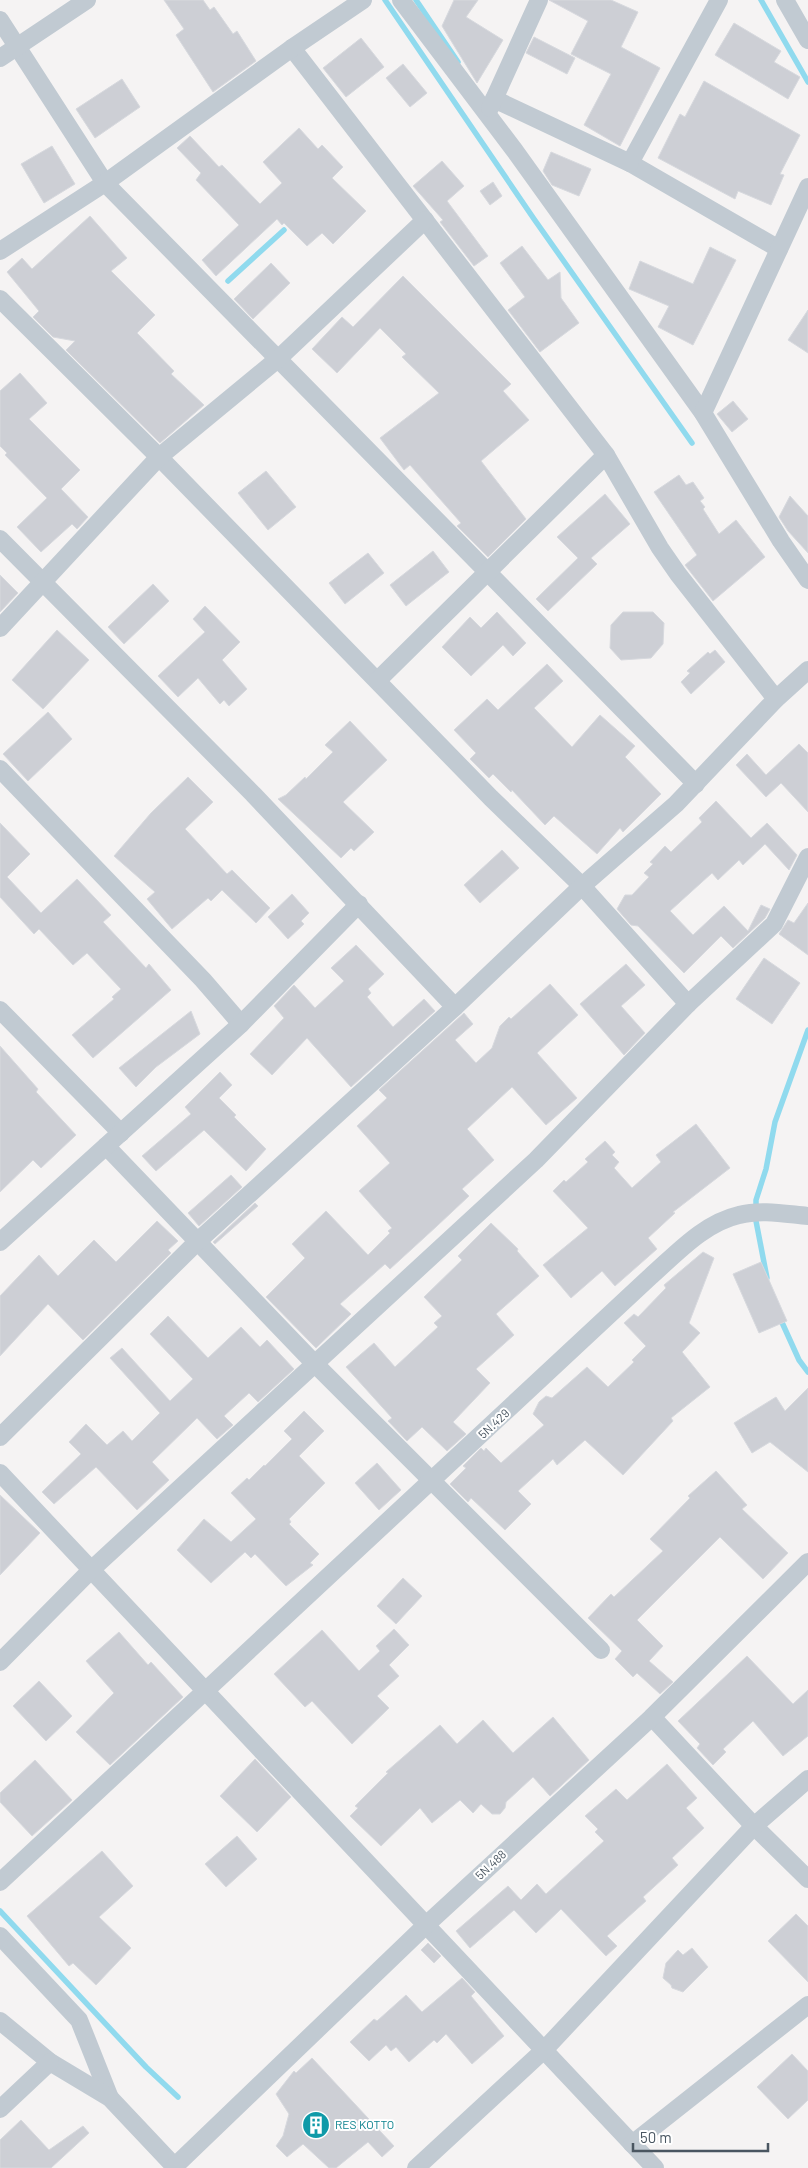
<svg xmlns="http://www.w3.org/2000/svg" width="808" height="2168" font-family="Barlow,sans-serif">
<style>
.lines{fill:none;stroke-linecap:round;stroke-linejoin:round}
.stream{stroke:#90daee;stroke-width:5.5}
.building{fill:#cdcfd5;stroke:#d7d9de}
.minor{stroke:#c1cad2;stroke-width:18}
.labels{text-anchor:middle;stroke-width:4;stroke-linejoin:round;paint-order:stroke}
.street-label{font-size:12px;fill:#4a5661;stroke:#fff}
.culture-label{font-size:12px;fill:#0d838f;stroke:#fff;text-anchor:start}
</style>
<rect width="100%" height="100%" fill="#f5f3f3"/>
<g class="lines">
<g class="stream">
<path d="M385,0L534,219L692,443"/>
<path d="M416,0L458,62"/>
<path d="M761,0L808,82"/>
<path d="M228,281L284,230"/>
<path d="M767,1278L756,1221V1200L766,1169L775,1122L808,1030"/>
<path d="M780,1318L799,1360L808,1372"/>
<path d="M0,1911L146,2067L178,2097"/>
</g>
</g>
<g class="building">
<path d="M164,0H203L210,10L214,7L233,34L237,31L256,61L213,92L176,35L184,29Z"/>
<path d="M454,0H478L466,17L503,40L477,83L442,26Z"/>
<path d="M549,0H611L638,12L621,47L660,68L620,146L584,125L611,74L571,54L588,21Z"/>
<path d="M734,23L781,51L774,62L800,77L788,99L715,55Z"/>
<path d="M534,37L575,58L567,74L526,53Z"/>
<path d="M361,38L384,67L346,97L323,68Z"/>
<path d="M403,64L427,93L410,107L386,78Z"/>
<path d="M122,79L140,107L95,138L76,109Z"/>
<path d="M704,81L800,135L780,174L784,175L771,205L738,191L735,199L658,158L680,114L685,117Z"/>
<path d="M299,128L318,149L322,145L343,167L332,178L366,211L333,244L322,233L307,246L284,223L282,225L277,219L216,276L202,260L239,225L196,180L201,173L177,148L190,136L219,167L222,165L260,204L282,183L263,162Z"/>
<path d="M52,146L75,184L44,203L21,164Z"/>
<path d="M551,152L591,169L579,196L552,185L543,171Z"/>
<path d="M442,161L464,186L447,201L488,256L474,266L440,222L443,220L413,186Z"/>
<path d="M493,182L502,196L490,205L480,191Z"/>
<path d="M90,216L127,258L111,271L155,315L137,333L174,371L171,374L204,405L160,443L66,350L75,341L53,337L33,317L39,311L7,272L22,258L32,269Z"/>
<path d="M522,246L548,280L560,272L561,298L579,323L540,352L508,310L525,297L500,263Z"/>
<path d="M710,247L736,260L693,345L658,327L669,306L629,289L640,261L693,284Z"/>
<path d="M271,263L290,283L253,319L234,299Z"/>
<path d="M403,276L511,384L503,391L529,420L481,461L526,519L488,557L457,526L461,523L410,465L404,470L380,438L439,393L402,357L406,354L380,328L337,373L312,349L342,317L353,327Z"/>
<path d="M808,310V353L788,340Z"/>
<path d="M20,373L47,403L29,419L80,470L61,489L88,517L77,529L72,524L41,552L17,527L47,498L5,455L7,453L0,446V391Z"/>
<path d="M733,401L748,419L732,432L717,414Z"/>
<path d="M266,471L296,507L268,530L238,493Z"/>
<path d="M679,475L686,485L693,482L704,498L700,501L705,507L703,509L719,534L736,520L765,557L713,601L685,565L697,555L654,492Z"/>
<path d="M605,494L630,524L591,558L597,564L548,611L536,599L578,558L557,537Z"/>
<path d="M790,496L808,516V553L788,531L779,517Z"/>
<path d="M433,551L449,572L406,606L390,585Z"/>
<path d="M368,553L384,573L345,604L329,583Z"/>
<path d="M0,575L18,593L0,612Z"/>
<path d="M153,584L169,601L124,644L108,627Z"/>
<path d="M205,606L240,642L222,660L247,689L229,706L224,700L220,704L198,678L178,697L158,676L205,632L193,619Z"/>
<path d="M497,612L526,643L513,656L503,645L471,676L442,647L470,617L481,628Z"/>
<path d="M623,612H653L664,623L663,644L651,658L621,660L610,648L611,625Z"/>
<path d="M57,630L89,660L43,709L12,680Z"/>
<path d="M715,650L725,662L691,694L681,682L690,673L687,671L708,652L710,654Z"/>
<path d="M547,664L563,681L534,708L572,747L600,715L635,746L625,757L661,794L623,832L620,828L597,854L554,816L545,825L512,790L511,792L493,774L489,778L470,759L476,753L454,730L487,699L498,710Z"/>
<path d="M48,712L72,739L28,781L3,754Z"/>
<path d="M350,721L387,760L343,802L374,832L354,851L351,848L341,858L278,799L286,795L305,777L306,779L333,752L325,745Z"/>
<path d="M799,744L808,753V812L781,783L766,797L736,765L747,754L766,775Z"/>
<path d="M188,777L213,802L185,829L227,874L232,870L270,908L256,923L222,890L211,901L208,898L172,929L147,899L155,892L114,856L151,813Z"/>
<path d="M716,801L751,838L767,823L797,855L789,870L765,844L743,865L739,860L718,880L712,873L670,911L693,935L724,906L748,931L761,905L770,909L765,918L733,948L721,936L684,973L638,926L631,925L617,909L625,895H632L649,877L644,873L653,864L650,862L665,846L671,852L702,822L699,818Z"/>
<path d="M0,823L30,854L7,877L41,913L77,879L111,915L103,922L146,968L149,964L171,990L93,1058L72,1035L114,999L112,997L121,989L87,953L73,965L39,929L34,934L0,897Z"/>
<path d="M502,850L519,868L480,903L464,885Z"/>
<path d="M292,894L309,913L301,921L304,924L288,939L268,917Z"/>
<path d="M808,903V955L779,934L788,920L794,923Z"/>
<path d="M356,945L384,974L368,989L371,993L367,997L393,1027L424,999L435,1011L351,1087L307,1038L272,1075L250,1054L284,1018L274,1006L294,985L315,1008L344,981L331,968Z"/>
<path d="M764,958L800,983L772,1024L736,999Z"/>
<path d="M626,964L645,985L621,1006L645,1033L624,1055L580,1004Z"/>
<path d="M550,984L578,1015L537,1053L577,1098L546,1125L512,1087L467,1129L494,1160L462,1189L469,1196L437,1226L390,1269L385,1264L340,1304L351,1314L316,1348L266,1297L305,1258L292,1244L326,1211L368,1255L390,1233L388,1231L392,1228L359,1191L390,1163L357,1126L387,1098L379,1090L464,1013L473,1024L455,1040L476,1063L492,1048L500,1026L509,1017L511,1019Z"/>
<path d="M191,1011L200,1034L156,1067L136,1087L119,1068Z"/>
<path d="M0,1046L38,1089L36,1092L76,1135L41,1168L33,1160L0,1192Z"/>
<path d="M220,1072L232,1085L219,1098L236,1115L234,1117L266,1149L246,1171L204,1130L156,1171L142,1156L191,1114L185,1107Z"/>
<path d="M696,1124L730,1168L673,1212L675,1213L648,1238L657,1249L615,1286L602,1271L571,1298L543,1265L588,1228L553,1191L564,1180L566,1182L588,1162L585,1159L605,1141L615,1152L612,1155L619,1162L614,1168L632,1188L661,1162L656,1155Z"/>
<path d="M231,1175L242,1187L199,1226L188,1213Z"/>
<path d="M255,1203L258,1206L215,1244L213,1242Z"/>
<path d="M157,1221L178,1241L168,1250L171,1253L83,1340L48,1304L0,1356V1296L39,1255L58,1276L94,1240L116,1262Z"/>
<path d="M491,1223L518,1249L517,1251L539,1276L496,1314L514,1335L476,1369L490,1383L453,1422L466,1434L447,1451L422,1427L407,1441L388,1421L392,1418L346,1367L374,1343L395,1367L438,1327L434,1323L442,1316L424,1297L462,1260L458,1256Z"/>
<path d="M703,1252L714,1258L689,1323L700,1333L682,1352L710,1387L671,1418L673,1421L623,1475L585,1440L557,1465L553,1459L518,1491L531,1504L505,1530L471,1498L468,1502L450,1484L466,1468L463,1466L481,1448L484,1451L486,1448L501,1463L544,1425L533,1414L539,1402L546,1396L552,1398L587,1367L608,1387L634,1362L632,1360L646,1346L624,1323L634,1314L638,1317L666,1288L664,1285Z"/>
<path d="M761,1262L787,1321L759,1333L733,1274Z"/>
<path d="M168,1316L208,1358L241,1327L260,1347L267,1340L294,1369L258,1402L249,1393L224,1416L233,1425L217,1439L197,1418L152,1462L169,1480L137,1510L96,1467L54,1504L42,1492L81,1454L69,1442L86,1424L107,1445L123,1431L132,1441L160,1413L110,1358L122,1348L170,1401L193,1379L150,1334Z"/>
<path d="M808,1388V1472L770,1442L752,1453L734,1423L776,1397L785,1411Z"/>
<path d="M304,1411L324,1431L299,1456L325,1483L289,1519L291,1522L289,1524L319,1554L310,1563L313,1565L286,1586L255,1554L251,1558L245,1552L211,1583L177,1550L204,1519L231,1542L256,1519L231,1493L247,1478L249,1480L264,1465L265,1466L292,1439L284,1431Z"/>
<path d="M377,1463L401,1490L379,1510L355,1483Z"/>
<path d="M716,1471L747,1505L742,1509L788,1553L763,1579L720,1537L637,1620L663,1646L649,1661L673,1682L660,1694L637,1673L633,1677L615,1659L622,1651L588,1618L611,1594L614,1597L663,1551L650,1539L690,1498L688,1496Z"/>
<path d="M0,1495L40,1533L0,1575Z"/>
<path d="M403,1578L422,1596L396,1624L377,1606Z"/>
<path d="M394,1629L409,1645L389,1665L399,1676L377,1696L389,1708L352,1744L312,1701L305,1707L274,1674L322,1630L359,1671L380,1651L376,1646Z"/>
<path d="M119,1632L148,1665L151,1662L183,1697L110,1765L76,1732L114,1693L86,1661Z"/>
<path d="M747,1656L793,1704L808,1690V1736L783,1756L753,1721L723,1749L726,1752L713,1765L697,1748L700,1744L678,1721Z"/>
<path d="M39,1681L72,1716L46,1741L13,1706Z"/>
<path d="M553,1717L589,1760L550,1796L533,1777L506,1802L505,1808L500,1814H492L481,1804L473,1813L460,1800L432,1823L420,1808L381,1846L350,1816L358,1808L355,1806L388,1773L386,1772L440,1725L457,1744L483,1720L513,1753Z"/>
<path d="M255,1759L291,1797L257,1832L220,1796Z"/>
<path d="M35,1760L72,1800L32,1836L0,1802V1793Z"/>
<path d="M667,1764L697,1798L686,1808L704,1828L672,1858L678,1865L643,1897L646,1901L607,1936L617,1946L606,1956L561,1909L536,1933L514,1910L470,1948L456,1931L508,1886L521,1900L537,1884L546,1894L604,1841L595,1832L598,1829L585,1816L616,1789L627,1800Z"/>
<path d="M237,1836L257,1859L226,1887L205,1864Z"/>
<path d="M102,1851L133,1886L99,1917L131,1948L96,1985L73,1963L69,1966L27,1916Z"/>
<path d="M796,1914L808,1926V1982L768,1941Z"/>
<path d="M428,1943L441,1956L434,1963L421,1950Z"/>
<path d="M692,1948L708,1967L683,1992L672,1988L671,1985L663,1978L666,1963L678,1950L683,1955Z"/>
<path d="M462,1978L475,1992L471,1996L504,2036L472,2064L446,2034L437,2043L434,2040L409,2062L396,2047L391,2051L386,2045L369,2061L350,2042L374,2019L377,2021L406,1995L422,2012Z"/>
<path d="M792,2054L808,2071V2100L788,2119L757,2087Z"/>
<path d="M312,2058L394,2146L382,2157L368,2142L336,2168H329L303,2144L287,2157L276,2146L283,2136L289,2114L276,2094L294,2071L296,2073Z"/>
<path d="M21,2120L49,2150L83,2126L89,2133L51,2168H0V2140Z"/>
</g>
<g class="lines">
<g class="minor">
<path d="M401,0L515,151L703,413L781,541L808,580"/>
<path d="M719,0L630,163L779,249"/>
<path d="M785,0L808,40"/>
<path d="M0,20L105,183L696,784"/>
<path d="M292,48L606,455L660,548L678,574L776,699"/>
<path d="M0,58L87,0"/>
<path d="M494,99L630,163"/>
<path d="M490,108L539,0"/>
<path d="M0,251L105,183L292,48L363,0"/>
<path d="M0,299L159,457L491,798L582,886L688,1004"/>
<path d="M703,413L808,187"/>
<path d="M0,539L253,794L455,1007"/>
<path d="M0,628L159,457L279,358L425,220"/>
<path d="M378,680L606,455"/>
<path d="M0,769L203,980L241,1024"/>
<path d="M0,1010L121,1133"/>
<path d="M106,1146L314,1363L601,1650"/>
<path d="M0,1242L241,1024L359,904"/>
<path d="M0,1437L198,1241L455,1007L582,886L676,804L776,699L808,670"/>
<path d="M0,1473L655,2168"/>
<path d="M0,1662L91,1570L536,1160L688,1004L774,924L808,857"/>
<path d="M652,1717L754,1826L808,1879"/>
<path d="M0,1882L651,1276C677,1253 704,1223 739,1215C761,1209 786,1214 808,1216"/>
<path d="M0,1936L79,2020L110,2098"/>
<path d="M0,2021L50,2062L110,2098L176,2168"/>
<path d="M0,2109L50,2062"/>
<path d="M632,2144L808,2005"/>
<path d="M173,2168L426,1925L652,1717L808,1562"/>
<path d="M416,2168L544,2050L754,1826L808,1779"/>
</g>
</g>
<defs>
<g id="building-disc" transform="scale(1.4375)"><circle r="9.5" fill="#0f9aa8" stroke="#fff"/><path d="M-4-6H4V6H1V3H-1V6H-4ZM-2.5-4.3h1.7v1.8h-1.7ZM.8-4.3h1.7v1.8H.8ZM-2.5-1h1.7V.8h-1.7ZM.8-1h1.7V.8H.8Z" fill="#fff"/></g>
</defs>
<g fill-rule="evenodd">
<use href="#building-disc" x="316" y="2125"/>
</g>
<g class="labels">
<g class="street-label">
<text transform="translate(494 1424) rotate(-43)" y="4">5N.429</text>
<text transform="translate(491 1865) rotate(-43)" y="4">5N.488</text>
</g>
<g class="culture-label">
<text x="335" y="2129">RES KOTTO</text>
</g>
</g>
<path d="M633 2143v8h135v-8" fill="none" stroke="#4a5661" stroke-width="2.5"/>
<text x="640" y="2143" font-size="15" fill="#4a5661" stroke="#ffffff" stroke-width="4" paint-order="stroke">50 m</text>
</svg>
